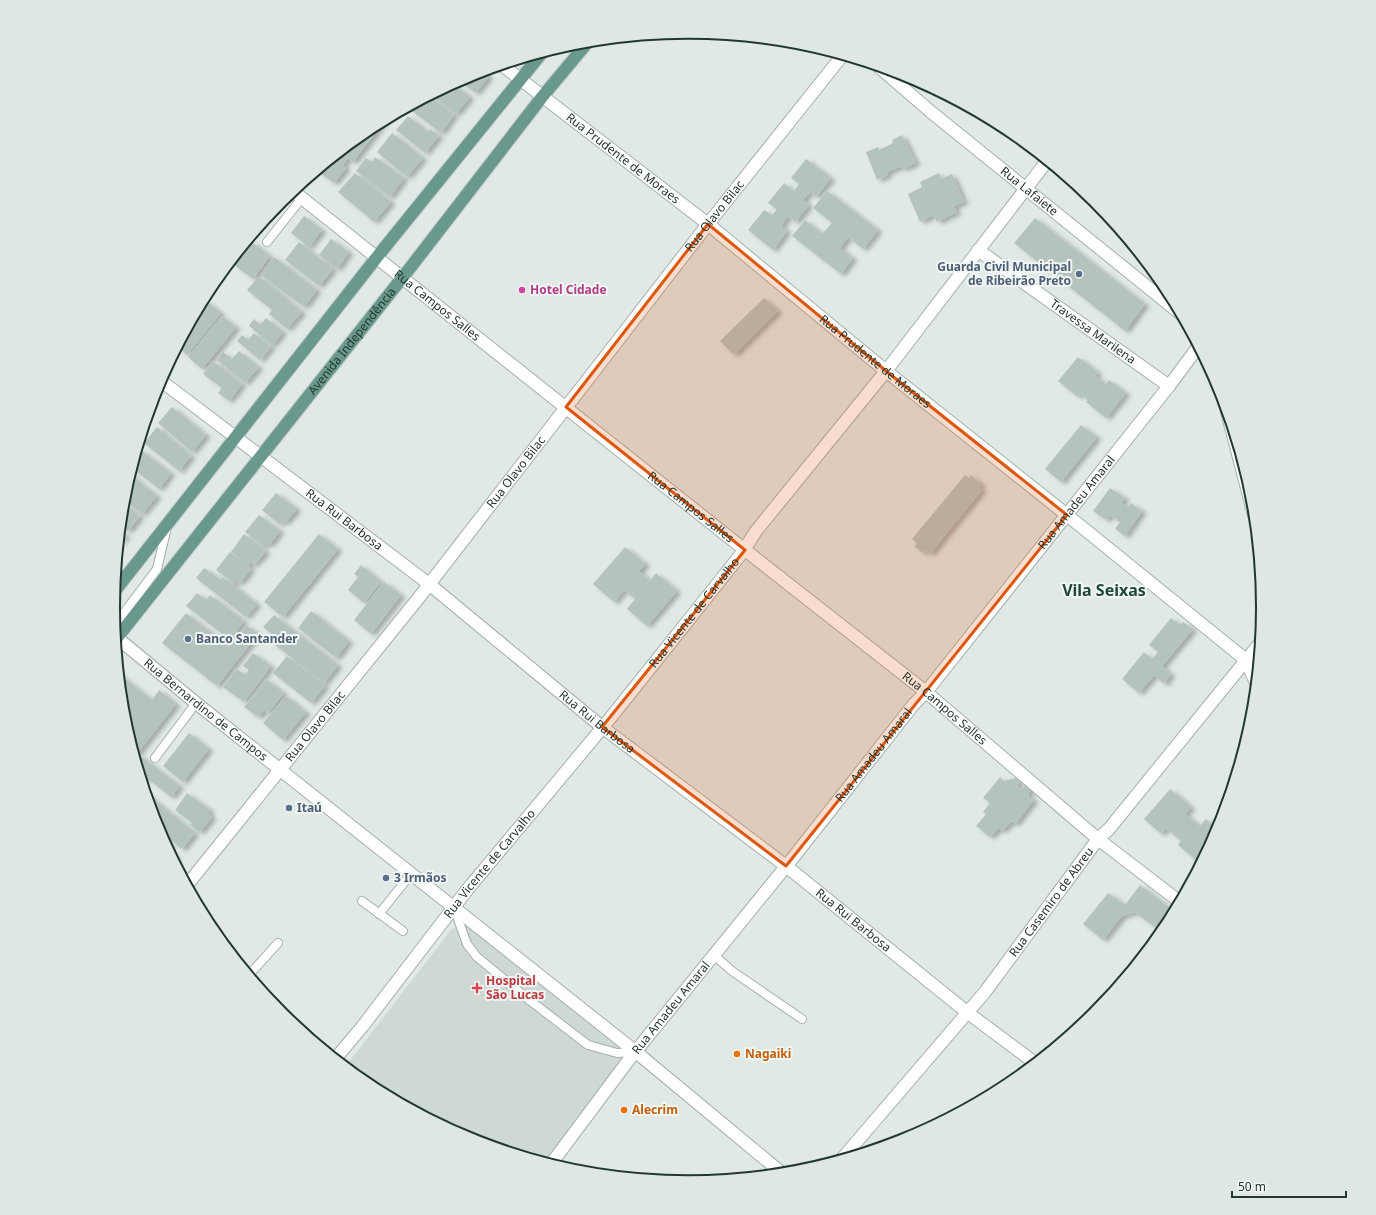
<svg xmlns="http://www.w3.org/2000/svg" width="1376" height="1215" font-family="'Noto Sans',sans-serif">
<style>
.built{fill:#ced8d4}
.building{fill:#b5c3be;filter:url(#shadow)}
.lines{fill:none;stroke-linecap:round;stroke-linejoin:round}
.lane-casing{stroke:#a4b0ab;stroke-width:10}
.street-casing{stroke:#a4b0ab;stroke-width:14}
.secondary-casing{stroke:#a0b3ac;stroke-width:14}
.primary-casing{stroke:#bdc3c1;stroke-width:14}
.lane{stroke:#fff;stroke-width:8}
.street{stroke:#fff;stroke-width:12}
.secondary{stroke:#fff;stroke-width:12}
.primary{stroke:#69998d;stroke-width:12}
.marked{fill:#de570e;fill-opacity:0.2;stroke:#de570e;stroke-width:3;stroke-linejoin:round}
.service-dot{fill:#5c6f8a;stroke:#eff6f3;stroke-width:1.5}
.hotel-dot{fill:#d1479c;stroke:#eff6f3;stroke-width:1.5}
.health-dot{fill:#e0444e;stroke:#eff6f3;stroke-width:1.5}
.food-dot{fill:#e8710a;stroke:#eff6f3;stroke-width:1.5}
.labels{text-anchor:middle;stroke-width:4;stroke-linejoin:round;paint-order:stroke}
.street-label{font-size:12px;fill:#233731;stroke:#eff6f3}
.service-label{font-size:12px;font-weight:bold;fill:#4e5e75;stroke:#eff6f3;text-anchor:start}
.hotel-label{font-size:12px;font-weight:bold;fill:#b23c85;stroke:#eff6f3;text-anchor:start}
.health-label{font-size:12px;font-weight:bold;fill:#be3a42;stroke:#eff6f3;text-anchor:start}
.food-label{font-size:12px;font-weight:bold;fill:#c56008;stroke:#eff6f3;text-anchor:start}
.district-label{font-size:16px;font-weight:bold;fill:#21463d;stroke:#eff6f3}
.rim{fill:none;stroke:#233731;stroke-width:2}
</style>
<defs>
<filter id="shadow"><feDropShadow dx="4.5" dy="2.5" stdDeviation="2" flood-color="#0004"/></filter>
</defs>
<rect width="100%" height="100%" fill="#e0e9e5"/>
<path class="built" d="M461,924H467L623,1046L626,1056L546,1163L468,1139L368,1086L345,1067L451,930Z"/>
<g class="building">
<path d="M482,71L489,76L476,93L459,81L468,76Z"/>
<path d="M453,84L470,97L456,114L432,95Z"/>
<path d="M429,96L454,115L441,133L412,111L420,102Z"/>
<path d="M408,116L428,132L430,129L439,136L425,153L396,130Z"/>
<path d="M385,120L353,162L348,158L343,165L346,168L334,183L317,171L333,158L335,159L339,153L368,129Z"/>
<path d="M392,133L423,158L407,177L377,152Z"/>
<path d="M902,135L916,163L903,169L902,166L887,172L888,175L877,180L866,152L878,147L879,150L893,143L892,140Z"/>
<path d="M375,157L404,178L390,197L356,171L366,158L372,162Z"/>
<path d="M806,159L831,178L816,197L810,192L803,200L809,205L795,222L788,216L781,226L787,231L773,250L748,230L764,210L772,215L777,209L768,203L784,183L794,191L799,184L791,178Z"/>
<path d="M355,173L391,202L374,222L338,192Z"/>
<path d="M939,173L941,179L952,174L964,202L954,206L957,212L937,222L933,215L920,222L908,194L922,187L920,182Z"/>
<path d="M827,191L878,230L863,249L848,237L840,248L853,258L841,274L792,236L805,220L822,234L832,223L813,208Z"/>
<path d="M304,216L322,230L309,247L291,233Z"/>
<path d="M1035,218L1145,304L1125,331L1014,243Z"/>
<path d="M331,239L349,252L337,269L319,255Z"/>
<path d="M252,242L270,256L253,279L234,265Z"/>
<path d="M299,242L333,269L319,286L285,260Z"/>
<path d="M274,257L317,290L304,307L261,275Z"/>
<path d="M259,276L302,312L287,329L269,314L272,310L247,290Z"/>
<path d="M764,298L778,311L734,355L720,341Z"/>
<path d="M206,301L221,313L187,355L178,347L194,316Z"/>
<path d="M222,316L236,327L202,369L188,357Z"/>
<path d="M266,318L283,332L272,345L249,326L254,319L260,325Z"/>
<path d="M254,333L271,347L260,360L237,341L242,335L248,340Z"/>
<path d="M239,351L259,367L245,383L217,360L223,352L232,359Z"/>
<path d="M1078,357L1098,372L1095,376L1106,384L1109,380L1126,393L1106,418L1086,402L1088,400L1080,393L1078,397L1058,381Z"/>
<path d="M213,361L242,384L229,401L218,393L222,388L203,374Z"/>
<path d="M172,407L206,435L192,452L158,423Z"/>
<path d="M1081,425L1097,437L1061,482L1045,469Z"/>
<path d="M157,427L191,456L179,471L144,443Z"/>
<path d="M141,450L171,473L159,489L132,468L135,458Z"/>
<path d="M130,474L157,496L142,514L123,499Z"/>
<path d="M965,475L969,478L971,475L981,484L979,487L982,490L930,554L925,550L923,553L914,546L917,544L912,539Z"/>
<path d="M1110,488L1125,498L1121,503L1128,507L1131,503L1142,511L1125,536L1115,529L1120,522L1110,515L1106,520L1093,511Z"/>
<path d="M276,493L297,509L285,523L282,521L279,524L262,510Z"/>
<path d="M123,503L140,516L128,531L121,525Z"/>
<path d="M259,515L280,531L269,545L266,543L263,546L245,532Z"/>
<path d="M120,531L126,535L119,544Z"/>
<path d="M244,534L266,551L254,565L251,562L248,566L231,552Z"/>
<path d="M319,534L338,549L283,617L264,602Z"/>
<path d="M625,547L646,564L639,571L650,581L656,573L677,591L647,626L627,609L635,599L624,590L614,602L593,584Z"/>
<path d="M230,552L251,569L240,583L236,580L234,584L216,570Z"/>
<path d="M361,565L381,582L364,603L348,590L358,577L354,574Z"/>
<path d="M204,568L221,580L223,577L257,604L246,617L196,578Z"/>
<path d="M384,582L401,595L371,634L354,620Z"/>
<path d="M197,593L206,600L210,595L244,621L230,640L186,606Z"/>
<path d="M311,611L349,641L336,658L298,628Z"/>
<path d="M186,613L229,647L246,625L258,634L217,686L162,643Z"/>
<path d="M274,615L338,665L324,683L270,641L274,636L263,627Z"/>
<path d="M1171,618L1180,625L1183,622L1193,629L1162,666L1171,674L1164,684L1154,675L1139,693L1122,679L1144,652L1152,659L1158,652L1149,645Z"/>
<path d="M253,653L271,666L244,702L223,687L237,669L245,675L249,670L243,666Z"/>
<path d="M287,656L325,686L311,703L273,673Z"/>
<path d="M119,674L152,700L159,690L176,704L136,755L134,753L127,732L130,728L125,724L124,720Z"/>
<path d="M266,679L284,693L268,713L264,710L258,717L244,707Z"/>
<path d="M286,696L306,712L283,740L263,723Z"/>
<path d="M189,733L209,749L183,782L163,766Z"/>
<path d="M139,755L180,786L171,797L147,778L143,780L141,778L136,760Z"/>
<path d="M1000,777L1004,781L1016,778L1019,781L1017,785L1021,789L1026,785L1030,788L1028,796L1034,800L1015,824L1012,821L1002,831L999,828L990,837L976,826L986,814L983,812L990,803L983,798Z"/>
<path d="M1170,789L1191,807L1185,814L1200,826L1206,819L1219,830L1200,864L1178,845L1181,841L1166,828L1161,834L1144,819Z"/>
<path d="M146,793L195,833L182,849L157,829Z"/>
<path d="M187,793L210,810L208,813L212,817L200,832L190,825L192,823L175,810Z"/>
<path d="M162,839L171,846L168,850L177,857L174,860Z"/>
<path d="M1140,885L1175,912L1162,933L1135,912L1122,916L1103,940L1083,924L1108,893L1125,905Z"/>
</g>
<g class="lines">
<g class="lane-casing">
<g id="lane">
<path d="M267,242L302,198"/>
<path d="M114,626L157,569L167,527"/>
<path d="M155,758L196,703"/>
<path d="M362,901L403,931"/>
<path d="M454,908L467,944L477,957L528,999L588,1045L617,1053L636,1052"/>
<path d="M379,914L411,874"/>
<path d="M714,955L732,971L802,1019"/>
<path d="M249,975L278,943"/>
</g>
</g>
<g class="street-casing">
<g id="street">
<path d="M502,65L520,79"/>
<path id="s1" d="M879,67L931,112L1181,314"/>
<path id="s2" d="M293,191L745,550L926,692L1098,839L1180,902"/>
<path id="s3" d="M978,250L1169,386"/>
<path id="s4" d="M160,380L429,584L602,727L786,866L968,1013L1035,1063"/>
<path id="s5" d="M115,636L196,703L636,1052L783,1174"/>
<path id="s6" d="M187,885L417,600L708,224L842,56"/>
<path id="s7" d="M335,1059L362,1027L467,890L608,721L742,553L756,531L886,371L1047,161"/>
<path id="s8" d="M841,1160L985,992L1098,839L1109,829L1260,643"/>
<path id="s9" d="M551,1164L631,1057L792,859L914,704L926,692L1169,386L1198,347"/>
</g>
</g>
<g class="secondary-casing">
<g id="secondary">
<path id="s10" d="M520,79L708,224L886,371L1067,515L1246,660L1256,683"/>
<path d="M1225,404L1254,515"/>
</g>
</g>
<g class="primary-casing">
<g id="primary">
<path d="M114,592L377,257L541,54"/>
<path id="s11" d="M116,639L410,268L542,97L588,42"/>
</g>
</g>
<use href="#lane" class="lane"/>
<use href="#street" class="street"/>
<use href="#secondary" class="secondary"/>
<use href="#primary" class="primary"/>
</g>
<path class="marked" d="M708,224L886,371L1067,515L786,866L602,727L745,550L566,407Z"/>
<g class="service-dot">
<circle cx="1079" cy="274" r="4"/>
<circle cx="188" cy="639" r="4"/>
<circle cx="289" cy="808" r="4"/>
<circle cx="386" cy="878" r="4"/>
</g>
<circle class="hotel-dot" cx="522" cy="290" r="4"/>
<path class="health-dot" d="M475 982h4v4h4v4h-4v4h-4v-4h-4v-4h4z"/>
<g class="food-dot">
<circle cx="737" cy="1054" r="4"/>
<circle cx="624" cy="1110" r="4"/>
</g>
<g class="labels">
<g class="street-label">
<text dy="4" stroke="none"><textPath href="#s10" startOffset="130">Rua Prudente de Moraes</textPath></text>
<text dy="4" stroke="none"><textPath href="#s1" startOffset="195">Rua Lafaiete</textPath></text>
<text dy="4" stroke="none"><textPath href="#s6" startOffset="852">Rua Olavo Bilac</textPath></text>
<text dy="4" stroke="none"><textPath href="#s2" startOffset="184">Rua Campos Salles</textPath></text>
<text dy="4" stroke="none"><textPath href="#s3" startOffset="141">Travessa Marilena</textPath></text>
<text dy="4" stroke="none"><textPath href="#s11" startOffset="380">Avenida Independência</textPath></text>
<text dy="4" stroke="none"><textPath href="#s10" startOffset="454">Rua Prudente de Moraes</textPath></text>
<text dy="4" stroke="none"><textPath href="#s6" startOffset="528">Rua Olavo Bilac</textPath></text>
<text dy="4" stroke="none"><textPath href="#s9" startOffset="845">Rua Amadeu Amaral</textPath></text>
<text dy="4" stroke="none"><textPath href="#s2" startOffset="508">Rua Campos Salles</textPath></text>
<text dy="4" stroke="none"><textPath href="#s4" startOffset="231">Rua Rui Barbosa</textPath></text>
<text dy="4" stroke="none"><textPath href="#s7" startOffset="573">Rua Vicente de Carvalho</textPath></text>
<text dy="4" stroke="none"><textPath href="#s2" startOffset="832">Rua Campos Salles</textPath></text>
<text dy="4" stroke="none"><textPath href="#s5" startOffset="117">Rua Bernardino de Campos</textPath></text>
<text dy="4" stroke="none"><textPath href="#s4" startOffset="555">Rua Rui Barbosa</textPath></text>
<text dy="4" stroke="none"><textPath href="#s6" startOffset="204">Rua Olavo Bilac</textPath></text>
<text dy="4" stroke="none"><textPath href="#s9" startOffset="521">Rua Amadeu Amaral</textPath></text>
<text dy="4" stroke="none"><textPath href="#s7" startOffset="249">Rua Vicente de Carvalho</textPath></text>
<text dy="4" stroke="none"><textPath href="#s8" startOffset="333">Rua Casemiro de Abreu</textPath></text>
<text dy="4" stroke="none"><textPath href="#s4" startOffset="879">Rua Rui Barbosa</textPath></text>
<text dy="4" stroke="none"><textPath href="#s9" startOffset="197">Rua Amadeu Amaral</textPath></text>
</g>
<g class="service-label">
<text x="1071" y="271" text-anchor="end">Guarda Civil Municipal<tspan x="1071" dy="14">de Ribeirão Preto</tspan></text>
<text x="196" y="643">Banco Santander</text>
<text x="297" y="812">Itaú</text>
<text x="394" y="882">3 Irmãos</text>
</g>
<g class="hotel-label">
<text x="530" y="294">Hotel Cidade</text>
</g>
<g class="health-label">
<text x="486" y="985">Hospital<tspan x="486" dy="14">São Lucas</tspan></text>
</g>
<g class="food-label">
<text x="745" y="1058">Nagaiki</text>
<text x="632" y="1114">Alecrim</text>
</g>
<g class="district-label">
<text x="1104" y="596">Vila Seixas</text>
</g>
</g>
<path d="M0 0H1376V1215H0ZM120 607a568 568 0 1 1 1136 0a568 568 0 1 1-1136 0Z" fill="#dfe7e3" fill-rule="evenodd"/>
<path class="rim" d="M120 607a568 568 0 1 1 1136 0a568 568 0 1 1-1136 0Z"/>
<path d="M1232 1191v6h114v-6" fill="none" stroke="#233731" stroke-width="2"/>
<text x="1238" y="1191" font-size="12" fill="#233731" stroke="#eff6f3" stroke-width="3" paint-order="stroke">50 m</text>
</svg>
